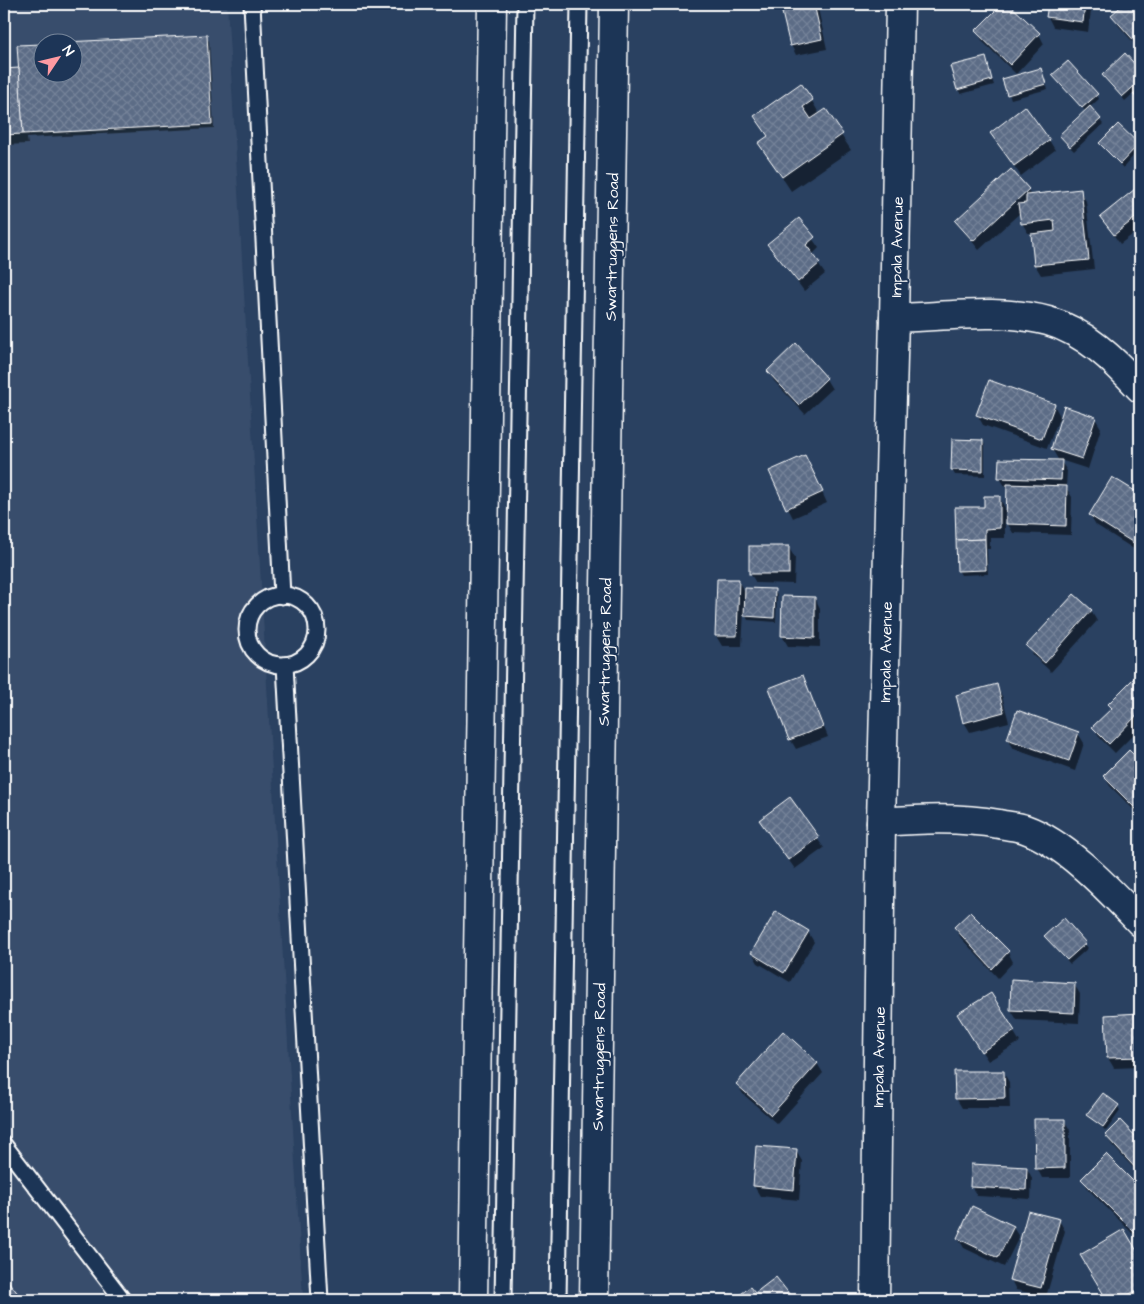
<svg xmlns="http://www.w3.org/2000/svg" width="1144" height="1304" font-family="'Architects Daughter',sans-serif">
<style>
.built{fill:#394e6c;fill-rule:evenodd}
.shadow{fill:#0007}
.building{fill:url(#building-cross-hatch);stroke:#fff}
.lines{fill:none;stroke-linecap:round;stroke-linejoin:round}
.service-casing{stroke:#fff;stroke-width:19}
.minor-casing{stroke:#fff;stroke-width:31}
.secondary-casing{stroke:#fff;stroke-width:31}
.service{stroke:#1d3557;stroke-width:15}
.minor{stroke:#1d3557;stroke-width:28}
.secondary{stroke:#1d3557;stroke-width:28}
.labels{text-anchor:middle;stroke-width:4;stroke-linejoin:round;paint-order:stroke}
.street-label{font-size:16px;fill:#fff;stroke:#1d3557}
</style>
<defs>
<pattern id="building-cross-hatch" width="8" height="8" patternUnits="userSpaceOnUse" patternTransform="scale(1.25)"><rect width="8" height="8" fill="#5b6c86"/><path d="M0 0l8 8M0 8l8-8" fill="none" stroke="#748298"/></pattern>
</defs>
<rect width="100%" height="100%" fill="#2a4161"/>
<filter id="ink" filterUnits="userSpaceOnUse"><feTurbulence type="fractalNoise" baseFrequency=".02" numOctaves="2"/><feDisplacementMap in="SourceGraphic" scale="10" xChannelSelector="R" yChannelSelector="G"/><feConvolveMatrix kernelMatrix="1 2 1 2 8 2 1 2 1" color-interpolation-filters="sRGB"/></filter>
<g filter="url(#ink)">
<path class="built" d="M4,4H227L303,1300H4ZM42,42H72V72H42Z"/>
<g class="shadow">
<path d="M782,4H817L827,49L796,55L791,45Z"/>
<path d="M1004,4H1007L1039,34L1044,44L1016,74L983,42L977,31Z"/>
<path d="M1049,4H1092L1088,32L1053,27L1048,17Z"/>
<path d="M1126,4L1131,6L1140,4V50L1119,26L1113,16Z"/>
<path d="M206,36L209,41L214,128L27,138L28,144L4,145V70L20,69L18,46L42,45V72H72Z"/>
<path d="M1125,55L1140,72V104L1134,93L1125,101L1103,75Z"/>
<path d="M985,58L994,85L961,94L958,90Z"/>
<path d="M1040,69L1048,89L1011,99L1004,80Z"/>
<path d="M1054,75L1097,95L1099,99L1089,108L1103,124L1074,151L1063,140L1086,112Z"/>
<path d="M812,101L820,115L825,111L851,150L791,191L760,144L769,138L756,116Z"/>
<path d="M1118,125L1140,148L1123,168L1101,143Z"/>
<path d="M991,134L1049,140L1055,150L1021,176Z"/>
<path d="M1140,187V229L1120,244L1101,217Z"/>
<path d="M1028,190L1031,196L1080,191L1086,201L1094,269L1041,275L1035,265L1032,233H1028L1022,223L1021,212L979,250L956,221Z"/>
<path d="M799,220L819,248L812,255L825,274L804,291L769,244Z"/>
<path d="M768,371L826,379L832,389L805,414L774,381Z"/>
<path d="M1054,405L1060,416L1047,448L983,425L977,414Z"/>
<path d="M1095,418L1101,428L1088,469L1060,460L1067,471L1066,487L1072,497L1071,535L1013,533L1005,519V538H990V549H987L988,574L961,575L958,570L985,508L999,497L1005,508V518H1007L1008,488H1006L1000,478V460L1059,461L1052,449Z"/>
<path d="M953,440L983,441L985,446V476L955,475L952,470Z"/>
<path d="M810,466L827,503L793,518L770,472Z"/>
<path d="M1113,478L1140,496V553L1096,525L1090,515Z"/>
<path d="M789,548L795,558L794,584L756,583L750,573Z"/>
<path d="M718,580L738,581L746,594L774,591L777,595L776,622L748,620L744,612L742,646H722L716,636Z"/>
<path d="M1074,596L1091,611L1097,621L1051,672L1034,656L1028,646Z"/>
<path d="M783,597L815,598L820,608V647L788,646L782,636Z"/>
<path d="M1139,674L1140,728L1115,753L1100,738L1094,728L1113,709Z"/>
<path d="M803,677L828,737L796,749L790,739Z"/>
<path d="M996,686L1002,696L1009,722L970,732L964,722Z"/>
<path d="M1078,733L1084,743L1075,771L1014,749L1008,739Z"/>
<path d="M1129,751L1140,763V816L1110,786L1104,776Z"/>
<path d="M789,799L824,848L795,869L760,820Z"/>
<path d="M955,928L1008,952L1013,962L998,978L961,938Z"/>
<path d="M808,932L814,942L790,982L758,963L752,953Z"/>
<path d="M1046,936L1085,944L1088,948L1070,964Z"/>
<path d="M1074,984L1080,994L1079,1023L1017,1020L1011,1010Z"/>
<path d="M991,995L1020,1042L988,1061L964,1024Z"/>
<path d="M1140,1015V1067L1114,1068L1108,1058L1106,1016Z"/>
<path d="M817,1063L823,1073L777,1124L743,1094L737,1084Z"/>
<path d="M1003,1072L1009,1082L1010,1108H962L956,1098Z"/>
<path d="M1118,1106L1120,1111L1106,1131L1088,1115Z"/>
<path d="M1064,1120L1070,1130V1178H1042L1037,1168Z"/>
<path d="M1120,1122L1140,1143V1175L1112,1145L1106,1135Z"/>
<path d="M796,1151L802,1161L799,1200L760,1196L754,1186Z"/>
<path d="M1106,1156L1140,1190V1241L1088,1189L1083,1179Z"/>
<path d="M1027,1168L1032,1178L1031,1199L977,1196L971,1186Z"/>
<path d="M1059,1220L1065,1231L1046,1297L1016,1290L1011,1280Z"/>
<path d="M1013,1227L1019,1237L1004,1267L964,1248L958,1238Z"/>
<path d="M1124,1230L1140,1258V1300H1108L1082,1255Z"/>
<path d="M776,1279L793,1300H741L739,1297L755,1295Z"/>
</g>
<g class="building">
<path d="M780,4H814L822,39L790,46Z"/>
<path d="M1002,4H1009L1040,33L1010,65L975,31Z"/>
<path d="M1048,4H1085L1083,22L1046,17Z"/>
<path d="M1124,4H1140L1139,46L1111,15Z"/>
<path d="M207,35L212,124L23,134L17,45L42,44V72H72V42H65Z"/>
<path d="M1125,53L1140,70V81L1122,97L1102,75Z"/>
<path d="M986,57L992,80L957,90L950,66Z"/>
<path d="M1068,61L1098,94L1082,108L1052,75Z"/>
<path d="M19,68L23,134L4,135V69Z"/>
<path d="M1041,68L1046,84L1007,95L1002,79Z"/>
<path d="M801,83L813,100L803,107L811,119L826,109L843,134L782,177L758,143L768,136L754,116Z"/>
<path d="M1140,88V102L1133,94Z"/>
<path d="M1025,106L1050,140L1014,166L990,133Z"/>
<path d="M1090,106L1101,119L1070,147L1059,135Z"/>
<path d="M1118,124L1139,144L1120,164L1099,143Z"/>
<path d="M1011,169L1029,189L973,241L955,221Z"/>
<path d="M1140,185V214L1114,235L1100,217Z"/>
<path d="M1081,189L1089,260L1034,265L1031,234L1055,231L1054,220L1021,224L1018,204L1026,203V195Z"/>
<path d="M799,218L815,237L806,245L820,263L798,282L767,244Z"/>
<path d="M796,343L827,378L799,405L767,371Z"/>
<path d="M989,380L1055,404L1042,439L976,415Z"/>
<path d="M1064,406L1096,417L1082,459L1051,449Z"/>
<path d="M952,439L983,440V471L951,470Z"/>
<path d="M805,455L823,492L786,509L769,471Z"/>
<path d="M999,459L1062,460L1061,480L998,478Z"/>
<path d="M1112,477L1140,494V547L1089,515Z"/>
<path d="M1007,484L1067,486L1066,526L1006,524Z"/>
<path d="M984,496H1000V528L985,529V539L956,540L955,507H984Z"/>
<path d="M985,539L986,570L957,571L956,540Z"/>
<rect x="749" y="546" width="40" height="28"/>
<path d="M717,579H739L737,636H715Z"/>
<path d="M745,588L775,589L774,618L744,616Z"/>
<path d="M1074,594L1092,610L1045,663L1026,646Z"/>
<path d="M782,596L815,597V638L781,636Z"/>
<path d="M1139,673L1140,712L1109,744L1092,727L1112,708L1108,704Z"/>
<path d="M803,675L823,727L789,740L769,688Z"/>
<path d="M997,684L1004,712L963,723L956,695Z"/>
<path d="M1017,710L1079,732L1069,761L1007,739Z"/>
<path d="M1129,750L1140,761V813L1103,776Z"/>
<path d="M790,797L819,837L788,860L759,820Z"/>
<path d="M776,911L809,931L784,973L751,953Z"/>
<path d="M970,912L1009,951L992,969L954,927Z"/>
<path d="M1064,918L1086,943L1067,960L1044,936Z"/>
<path d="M1011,979L1075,983L1074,1013L1010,1010Z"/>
<path d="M991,993L1015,1031L981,1052L957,1014Z"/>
<path d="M1140,1013V1057L1107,1058L1105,1015Z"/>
<path d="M783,1031L818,1063L771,1115L736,1084Z"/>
<path d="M954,1071H1004L1005,1098L955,1099Z"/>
<path d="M1103,1093L1119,1105L1103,1127L1086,1115Z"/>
<path d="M1034,1119H1065V1168L1035,1169Z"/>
<path d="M1120,1120L1140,1141V1173L1105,1135Z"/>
<path d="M756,1146L797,1149L794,1190L753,1186Z"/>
<path d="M1106,1154L1140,1188V1238L1081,1179Z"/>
<path d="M971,1164L1027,1167L1026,1190L970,1187Z"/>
<path d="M972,1206L1014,1226L998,1258L957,1238Z"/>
<path d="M1028,1211L1060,1219L1041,1288L1009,1280Z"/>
<path d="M1124,1229L1140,1256V1288L1120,1300H1107L1080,1255Z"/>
<path d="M4,1276L23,1300H4Z"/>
<path d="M776,1277L794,1300H740L737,1297L750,1287L755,1293Z"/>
</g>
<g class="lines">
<g class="service-casing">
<g id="service">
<path d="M252,4L282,596"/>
<circle cx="282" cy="630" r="35"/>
<path d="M285,665L320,1300"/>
<path d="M4,1145L123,1300"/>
<path d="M503,1300L525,4"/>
<path d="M558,1300L579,4"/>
</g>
</g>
<g class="minor-casing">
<g id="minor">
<path d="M894,318C943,317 1001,308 1048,321C1084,331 1115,361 1140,388"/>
<path d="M881,822C921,819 959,817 999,824C1007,826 1017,826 1025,829C1067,844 1110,891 1140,922"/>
<path d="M875,1300L881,822L894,318L900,4"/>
</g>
</g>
<g class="secondary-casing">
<g id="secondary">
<path d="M473,1300L492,4"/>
<path d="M594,1300L614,4"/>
</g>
</g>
<use href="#service" class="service"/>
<use href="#minor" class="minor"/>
<use href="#secondary" class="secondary"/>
</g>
</g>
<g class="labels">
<g class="street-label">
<text transform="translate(611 247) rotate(-89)" y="6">Swartruggens Road</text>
<text transform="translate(896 247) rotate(-89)" y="6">Impala Avenue</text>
<text transform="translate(604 652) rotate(-89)" y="6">Swartruggens Road</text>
<text transform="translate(885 652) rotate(-89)" y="6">Impala Avenue</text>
<text transform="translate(598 1057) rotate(-89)" y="6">Swartruggens Road</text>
<text transform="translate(878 1057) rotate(-89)" y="6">Impala Avenue</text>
</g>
</g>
<rect width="1144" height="1304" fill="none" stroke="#1d3557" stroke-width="20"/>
<rect x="10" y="10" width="1124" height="1284" fill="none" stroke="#fff" stroke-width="2" filter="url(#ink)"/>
<g transform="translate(58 58) rotate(55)"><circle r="24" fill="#1d3557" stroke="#77869a"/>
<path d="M0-4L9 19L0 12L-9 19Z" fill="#ff9aa2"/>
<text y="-8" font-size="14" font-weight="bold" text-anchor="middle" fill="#ffffff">N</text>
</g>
</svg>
